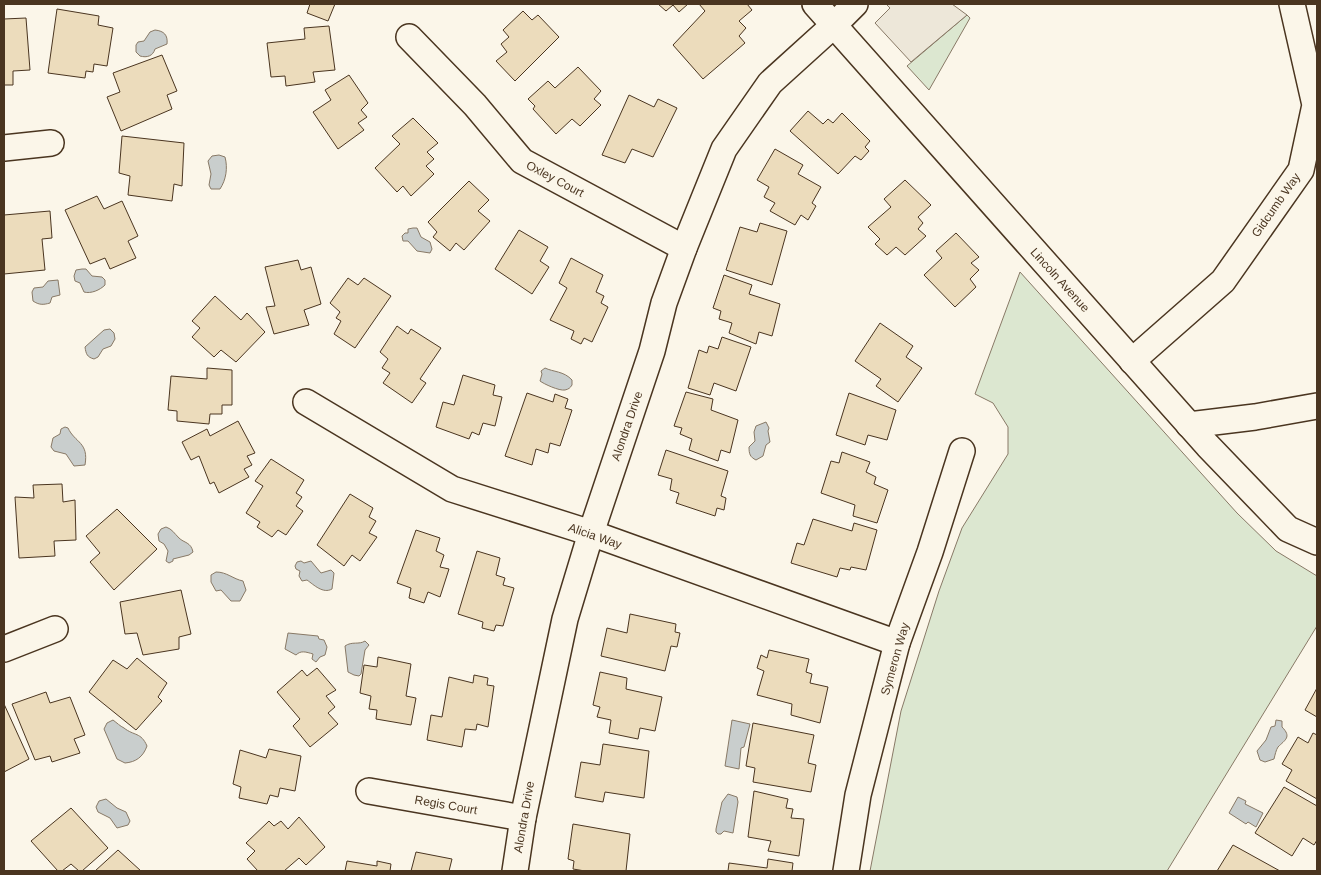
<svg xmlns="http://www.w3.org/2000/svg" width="1321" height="875" font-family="Helvetica,sans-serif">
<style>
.green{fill:#dce7d0;stroke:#887966}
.parking{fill:#ede7d9;stroke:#887966}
.water{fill:#c9cecd;stroke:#887966}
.building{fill:#ecdcbc;stroke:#4a3520}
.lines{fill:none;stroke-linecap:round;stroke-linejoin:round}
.minor-casing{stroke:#4a3520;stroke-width:28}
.minor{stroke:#fbf6e9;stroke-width:25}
.labels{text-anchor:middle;stroke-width:4;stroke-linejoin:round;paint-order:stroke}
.street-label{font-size:12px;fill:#4a3520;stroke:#fbf6e9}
</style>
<rect width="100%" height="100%" fill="#fbf6e9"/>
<g class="green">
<path d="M967,15L970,18L929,90L907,66Z"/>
<path d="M1020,272L1237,513L1276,551L1317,576V626L1167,871H870L901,711L939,591L962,528L1008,454V427L993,403L975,394Z"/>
</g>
<path class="parking" d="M886,4H952L967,15L911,62L875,23L890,8Z"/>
<g class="water">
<path d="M155,30C164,31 168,35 167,44L155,49C153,56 147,58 140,56L136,52V45L138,42L144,41L150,32Z"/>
<path d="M219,155L225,157C228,168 226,180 220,189H211L209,185L211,174L208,161L212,156Z"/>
<path d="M413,228H417L421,237L430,242L432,249L430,253L417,251L408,241H403L402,236L405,233H408V229Z"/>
<path d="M82,269H86L92,276L102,277L105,280V285C100,290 91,294 84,292L80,283L75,281L74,276L76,270Z"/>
<path d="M58,280L60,295L52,297L50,303C43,305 39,305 33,301L32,292L34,288L43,287L48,281Z"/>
<path d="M110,329L114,333L115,339L111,346L103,349L98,357L94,359C87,357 86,354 85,347L104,330Z"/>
<path d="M545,368C553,372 564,371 572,380V385C570,388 569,389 565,390C559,391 544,384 540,381L542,374L541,371Z"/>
<path d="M766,422L769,428L768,431L770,442L766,445L763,456L756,460C750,457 749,454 749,447L755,441L754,432L756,426Z"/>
<path d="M65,427L68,428C75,443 89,442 85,465L74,466L66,454L54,451L51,447L53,438L60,434L61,429Z"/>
<path d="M166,527C172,529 174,533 179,538C184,543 191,542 193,552L189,555L173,559V561L169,563L166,561L168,551L164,544L159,541L158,534L161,529Z"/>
<path d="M301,561L304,563L311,561L321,573L331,570L334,573L332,589C323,594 314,585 307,580L302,581L299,576L300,571L296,569L295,566L297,562Z"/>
<path d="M216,572C227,572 233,579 243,581L246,590L240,601H231L221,590L216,591L211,582V575Z"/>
<path d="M288,633L318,636L319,639L324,640L327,647L325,655L320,657L316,662L312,659L313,654C306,652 301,650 296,655L285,649Z"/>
<path d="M365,641L369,645L365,650L361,674L359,676L354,675L348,672L345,646C352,641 359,645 365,641Z"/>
<path d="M113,720C117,723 120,726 124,728C134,736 141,732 147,746C143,757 136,762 125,763L117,759L104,729L107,723Z"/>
<path d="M732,720L750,724L744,747L741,748L739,769L725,766Z"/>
<path d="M1276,720L1282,721V727C1292,737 1285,740 1278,747C1276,750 1275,755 1274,759L1265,762L1260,760L1257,751L1266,740L1271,727L1275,726Z"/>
<path d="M728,794L737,797L738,802L733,833L724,831L721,834H718L716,832V829L722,802Z"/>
<path d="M1238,797L1246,801L1245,804L1263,813L1256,827L1248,822L1246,824L1229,813Z"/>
<path d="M106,799L117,808L126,812L130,821L128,825L117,828L110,818L98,812L96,807L99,801Z"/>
</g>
<g class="building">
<path d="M310,4H335L328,21L307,13Z"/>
<path d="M658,4H688L679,12L673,5L666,11Z"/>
<path d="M699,4H747L752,10L739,21L746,28L739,36L745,43L703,79L673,45L705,11Z"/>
<path d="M57,9L99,16L98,25L113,28L107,66L94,64L93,72L86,71L85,78L48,73Z"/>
<path d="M523,11L532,20L538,15L559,37L515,81L496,61L507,52L501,44L509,37L503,30Z"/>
<path d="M26,18L30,70L13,71V85H4V19Z"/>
<path d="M329,26L335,70L313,72L315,82L286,86L285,76L271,77L267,43L305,39L304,28Z"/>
<path d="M162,55L177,91L167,95L172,109L121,131L107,97L120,92L113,73Z"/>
<path d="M578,67L601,91L594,99L601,105L580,126L572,119L556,134L533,109L535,106L528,99L548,81L555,88Z"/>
<path d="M349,75L368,103L361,110L367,117L358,123L364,130L338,149L313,112L331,100L325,90Z"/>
<path d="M629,95L654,107L658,99L677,108L653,157L632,149L625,163L602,155Z"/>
<path d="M808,111L823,124L828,119L833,123L842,113L870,141L865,147L869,151L861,160L855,156L838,174L790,131Z"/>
<path d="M413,118L438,143L427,152L434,159L426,166L434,174L411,196L403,186L397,192L375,168L400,144L392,136Z"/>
<path d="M122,136L184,143L182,186L174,184L172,201L128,195L130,176L119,173Z"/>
<path d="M775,149L803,165L798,174L821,187L812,203L816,206L808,220L801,215L795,225L770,211L775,203L764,197L769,187L757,180Z"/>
<path d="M905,180L931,205L918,217L923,223L918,229L926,236L905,255L896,247L887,255L875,244L880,239L868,227L891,207L884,199Z"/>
<path d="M469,181L489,200L478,211L490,221L464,250L456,243L450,251L433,237L437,232L428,222Z"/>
<path d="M97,196L104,209L122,201L138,236L128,241L136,258L110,269L105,258L90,264L65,210Z"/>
<path d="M50,211L52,238L42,239L45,270L4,274V215Z"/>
<path d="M760,223L787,231L772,285L726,270L740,227L757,232Z"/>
<path d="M519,230L548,247L540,261L549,267L532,294L495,269Z"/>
<path d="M956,233L979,257L971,263L979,270L970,279L976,287L955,307L924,275L942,258L936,251Z"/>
<path d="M571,258L603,275L596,292L604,296L601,303L608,307L592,342L584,338L581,344L571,339L574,331L550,320L567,288L559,283Z"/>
<path d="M298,260L301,270L311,267L321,304L304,310L309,325L274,334L266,307L275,306L265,267Z"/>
<path d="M724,275L752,285L749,294L780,304L772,336L759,332L756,344L729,333L732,323L719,319L721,311L713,308Z"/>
<path d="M348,278L358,285L364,278L391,296L355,348L334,334L341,321L336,318L340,312L330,303Z"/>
<path d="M215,296L241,320L247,313L265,332L236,362L221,350L214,357L192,337L200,328L192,321Z"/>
<path d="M880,323L913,346L906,357L922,368L898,402L876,386L881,379L855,361Z"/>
<path d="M397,326L408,334L411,329L441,348L420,379L426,383L412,403L383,383L390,373L382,368L388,359L380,352Z"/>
<path d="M722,337L751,347L736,391L714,383L710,395L688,388L699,350L707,353L709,346L718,349Z"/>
<path d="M207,368L232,370V405H222V414H210L209,424L177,421V411L168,410L171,376L207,379Z"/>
<path d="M463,375L495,385L493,395L502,397L495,426L483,423L479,435L472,432L469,439L436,427L443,402L454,405Z"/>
<path d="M686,392L713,399L711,410L738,420L730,453L721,450L718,461L689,450L692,439L680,434L682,428L674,426Z"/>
<path d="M527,393L553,402L555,394L568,399L565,408L572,410L560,446L550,443L548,453L536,449L532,465L505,456Z"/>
<path d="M849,393L896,410L887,440L868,435L865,445L836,435Z"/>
<path d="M238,421L255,453L247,456L252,465L244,469L249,477L219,493L214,482L210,484L199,456L191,460L182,442L207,429L210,436Z"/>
<path d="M666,450L728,471L721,496L726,498L724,510L717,508L715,516L676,503L679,493L670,490L672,479L658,475Z"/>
<path d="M842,452L870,462L866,472L876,477L874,484L888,490L877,523L853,516L855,505L821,493L831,461L839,463Z"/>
<path d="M271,459L304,480L296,493L302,497L296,506L303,511L286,535L278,530L272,537L257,527L260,522L246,513L263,486L255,481Z"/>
<path d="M62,484L63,502L75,500L76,540L54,541L55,556L19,558L15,497L34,498L33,485Z"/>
<path d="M350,494L373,508L369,517L376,521L369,533L377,537L360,561L352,555L344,566L317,545Z"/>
<path d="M117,509L157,549L114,590L90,562L100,553L86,536Z"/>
<path d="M813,519L852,531L854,523L877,530L866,570L851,567L850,570L840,568L837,577L791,563L797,543L804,545Z"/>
<path d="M416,530L440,538L436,551L444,555L440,567L449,569L440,597L428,592L424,603L409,598L411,588L397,583Z"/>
<path d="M477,551L500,558L496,575L505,578L503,585L514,588L503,626L496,625L494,631L482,628L483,622L458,614Z"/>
<path d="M181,590L191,634L179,637V649L143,655L137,633L125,634L120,602Z"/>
<path d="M630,614L676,624L675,632L680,633L677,647L671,646L665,671L601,656L607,628L627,633Z"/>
<path d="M769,650L809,659L806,672L812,674L810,683L828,687L820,723L791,715L792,704L757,695L764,671L757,668L761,655L767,658Z"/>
<path d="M378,657L411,664L406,696L416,698L411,725L376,719L377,710L369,709L371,696L360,693L364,665L377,667Z"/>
<path d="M137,658L167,683L158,697L162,701L136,730L89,692L113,660L127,669Z"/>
<path d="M317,668L336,690L326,696L335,707L328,713L338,724L310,747L293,726L300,719L277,692L302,670L307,676Z"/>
<path d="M600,672L627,678L626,689L662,697L655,731L640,728L638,739L609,733L611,720L597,717L600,707L593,705Z"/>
<path d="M474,675L488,678L487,685L494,686L488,727L477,724L476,730L465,729L462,747L427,740L431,715L442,717L449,677L473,683Z"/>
<path d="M1317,688V717L1305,710Z"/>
<path d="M46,692L50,703L70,697L85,735L74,739L80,753L52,762L50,756L35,760L12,704Z"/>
<path d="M4,704L29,759L4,772Z"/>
<path d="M753,723L814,735L808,763L816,765L811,792L753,782L755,768L746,766Z"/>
<path d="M1313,733L1317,735V799L1286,781L1292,770L1282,764L1298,737L1308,743Z"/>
<path d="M603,744L649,751L644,798L605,792L603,802L575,797L581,762L600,765Z"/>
<path d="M269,749L301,756L295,791L280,788L278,797L270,795L267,804L239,798L241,787L233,784L240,750L266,758Z"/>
<path d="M1284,787L1317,806V840L1314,845L1303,838L1292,856L1255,833Z"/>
<path d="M754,791L788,799L786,808L793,809L791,818L804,819L799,856L768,851L771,841L748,837Z"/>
<path d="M71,808L108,848L82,871H79L71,864L62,871H58L31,841Z"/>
<path d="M299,817L325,847L306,865L299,858L284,871H258L247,859L255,851L246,843L269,821L274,826L281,821L288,829Z"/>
<path d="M573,824L630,834L626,871H585L573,869L574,861L568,859Z"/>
<path d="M1233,845L1280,871H1217Z"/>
<path d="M118,850L141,871H95Z"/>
<path d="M416,852L452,859L449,871H411Z"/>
<path d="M768,859L793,863L792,871H728L729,863L767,868Z"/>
<path d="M347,861L377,866V861L391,864L390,871H345Z"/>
</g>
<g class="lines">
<g class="minor-casing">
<g id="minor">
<path d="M815,4L1208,446L1288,529L1317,542"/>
<path d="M409,37L475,105L522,161L684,248"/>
<path d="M4,148L51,143"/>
<path d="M1132,361L1223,281L1301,170L1315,105L1292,4"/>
<path d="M306,402L452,489L591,533L897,643"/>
<path d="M1189,425L1255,417L1317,406"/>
<path d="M4,649L55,629"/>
<path d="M369,791L523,818"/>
<path d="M515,871L523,818L565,619L591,533L652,351L664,303L684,248L724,149L770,83L834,25L855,4"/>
<path d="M846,871L858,795L897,643L930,552L962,451"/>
</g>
</g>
<use href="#minor" class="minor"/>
</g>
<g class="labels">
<g class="street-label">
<text transform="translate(555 179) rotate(28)" y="4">Oxley Court</text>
<text transform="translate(1276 205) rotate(-55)" y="4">Gidcumb Way</text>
<text transform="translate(1060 280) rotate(48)" y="4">Lincoln Avenue</text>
<text transform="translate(627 426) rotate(-71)" y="4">Alondra Drive</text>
<text transform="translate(595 536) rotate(19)" y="4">Alicia Way</text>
<text transform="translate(895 659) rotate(-74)" y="4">Symeron Way</text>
<text transform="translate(446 805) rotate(10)" y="4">Regis Court</text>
<text transform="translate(524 817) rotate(-80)" y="4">Alondra Drive</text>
</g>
</g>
<rect width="1321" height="875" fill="none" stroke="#4a3520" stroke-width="10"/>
</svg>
